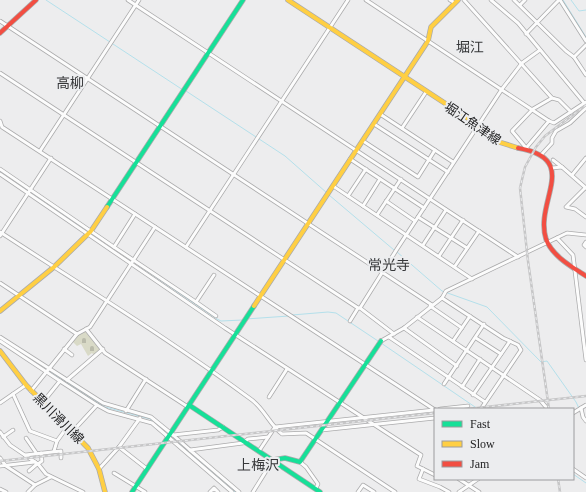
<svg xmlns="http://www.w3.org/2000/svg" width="586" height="492" font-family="'Times New Roman','Noto Sans JP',serif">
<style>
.cemetery{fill:url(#cemetery-stones)}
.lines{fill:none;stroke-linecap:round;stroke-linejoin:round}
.stream{stroke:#b4e0eb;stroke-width:1}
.street-casing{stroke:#ababac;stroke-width:4.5}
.fast-casing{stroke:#ababac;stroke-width:5.5}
.slow-casing{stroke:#ababac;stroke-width:5.5}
.jam-casing{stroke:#ababac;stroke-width:5.5}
.street{stroke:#fcfcfc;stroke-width:3}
.fast{stroke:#16e098;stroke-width:4}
.slow{stroke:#ffcf43;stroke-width:4}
.jam{stroke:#f24e42;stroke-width:4}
.rail-casing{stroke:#c6c6c7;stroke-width:2.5}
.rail{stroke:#ecedef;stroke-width:1;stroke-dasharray:3;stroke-linecap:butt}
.labels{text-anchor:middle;stroke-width:4;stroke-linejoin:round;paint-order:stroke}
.street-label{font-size:13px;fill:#232324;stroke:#ecedef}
.neighbourhood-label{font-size:14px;fill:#363739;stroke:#ecedef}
</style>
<defs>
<pattern id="cemetery-stones" width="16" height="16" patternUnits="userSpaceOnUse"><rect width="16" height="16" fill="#d9dac7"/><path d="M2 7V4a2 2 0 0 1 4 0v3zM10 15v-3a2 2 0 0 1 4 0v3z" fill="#babbab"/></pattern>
</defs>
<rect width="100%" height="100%" fill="#ededee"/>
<path class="cemetery" d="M85,331L101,349L94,355L92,353L88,356L81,344L77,346L72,341L78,335Z"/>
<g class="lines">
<g class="stream">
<path d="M46,0L183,90"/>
<path d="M563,0L586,37"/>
<path d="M571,0L579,11L586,10"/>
<path d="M186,91L285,156L327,193"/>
<path d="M0,171L89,232"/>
<path d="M329,195L394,250"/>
<path d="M91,233L100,239"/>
<path d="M397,252L442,291L487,307L541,362L547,361L576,402L585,421"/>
<path d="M138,265L217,319L221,321L243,320"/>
<path d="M292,315L328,312L336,313L378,341"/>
<path d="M246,319L289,316"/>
<path d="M6,343L46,370"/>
<path d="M381,343L478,409"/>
<path d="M49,371L105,407L150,419L169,434"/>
<path d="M171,436L235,492"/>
<path d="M573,474L586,483"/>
</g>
<g class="street-casing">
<g id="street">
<path d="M128,0L518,257"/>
<path d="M366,0L549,121L554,123L586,102"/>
<path d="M450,0L455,3"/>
<path d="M464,0L552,98L559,100L571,112"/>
<path d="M491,0L518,23L586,105"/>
<path d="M514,0L566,51L574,57L586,75"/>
<path d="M560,0L586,41"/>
<path d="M520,5L525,0"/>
<path d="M0,21L432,305"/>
<path d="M526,34L559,0"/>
<path d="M574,57L586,45"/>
<path d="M0,73L358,308H360L394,334"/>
<path d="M380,114L453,162"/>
<path d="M0,121L2,127L435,410"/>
<path d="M374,124L448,172"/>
<path d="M402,128L426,92"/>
<path d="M363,141L418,177L435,150"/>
<path d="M527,147L549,121"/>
<path d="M528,150L512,131L533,109L552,98"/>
<path d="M40,151L139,0"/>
<path d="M541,155L552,143V138L556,131L570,123L586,108"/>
<path d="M350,159L424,208"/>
<path d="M553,160L562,167"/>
<path d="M552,168L562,167L586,188"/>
<path d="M0,169L114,247L135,214"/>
<path d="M0,174L225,328L421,455L417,466L435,475"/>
<path d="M572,175L586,158"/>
<path d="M333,186L472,279"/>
<path d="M585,188L566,207L575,209L586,217"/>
<path d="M348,196L366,169"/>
<path d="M386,201L415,221"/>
<path d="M363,206L380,179"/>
<path d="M377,215L401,179"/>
<path d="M418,217L467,248"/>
<path d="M0,232C84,287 171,340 252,400C265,410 270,425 282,434L306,433L395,492"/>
<path d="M0,236L51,158"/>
<path d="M557,238L573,255L586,360"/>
<path d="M586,242L584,245L586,247"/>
<path d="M423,245L446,210"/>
<path d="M114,247L196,302L214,275"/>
<path d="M186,247L348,0"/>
<path d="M439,256L463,220"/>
<path d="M455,266L479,231"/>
<path d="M0,283L77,334"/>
<path d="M442,298L503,338L518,345L521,350L481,409"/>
<path d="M196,302L216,316"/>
<path d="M430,306L462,328"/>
<path d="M360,308L397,249L502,89L522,63L540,50"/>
<path d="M417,317L540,400L546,407"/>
<path d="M350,321L358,308"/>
<path d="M404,328L457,366"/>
<path d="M86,329L105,353L188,407"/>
<path d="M0,337L103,403L151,417L173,435L218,430L223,427"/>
<path d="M389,337L485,402"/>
<path d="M476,338L501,354"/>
<path d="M0,341L60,381L43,402"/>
<path d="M381,341L404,328L442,298L446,291L567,233L586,235"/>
<path d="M453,341L470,316"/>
<path d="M64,349L72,355"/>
<path d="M67,380L103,349"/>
<path d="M60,381L97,405L73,431"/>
<path d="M444,384L484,324"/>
<path d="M462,387L480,359"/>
<path d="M31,391L77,334L90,327L155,227"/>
<path d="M13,394L30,431L57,441"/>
<path d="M473,395L510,341"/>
<path d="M269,397L287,369"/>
<path d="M0,403L26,385"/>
<path d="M97,405L108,411L152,423L232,492"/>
<path d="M581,408L583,417L586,421"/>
<path d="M440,409L468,406"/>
<path d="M126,411L146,379"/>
<path d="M573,413L586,405"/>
<path d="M322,430L435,418"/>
<path d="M0,432L10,445L38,464L46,474L83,492"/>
<path d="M173,435L190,450"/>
<path d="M3,437L13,430"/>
<path d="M26,438L37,454"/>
<path d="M119,447L147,469"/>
<path d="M54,451L57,441L68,426"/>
<path d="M259,451L275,427L434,410"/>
<path d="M25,455L61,451V458"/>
<path d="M0,458L6,466L35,485"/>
<path d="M300,462L306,467L318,484L316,488"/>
<path d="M38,464L42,461L41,453"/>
<path d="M0,466L35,462"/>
<path d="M99,469L119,447L140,418"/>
<path d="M423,469L419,479L440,487L449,492"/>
<path d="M573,469L586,478"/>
<path d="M29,471L37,464"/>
<path d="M114,473L145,492"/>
<path d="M459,479L479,492"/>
<path d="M0,489L6,492"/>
<path d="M28,492L35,485L51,477"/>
<path d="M210,492L214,488L218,492"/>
<path d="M239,492L190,450L243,443L248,439L268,437"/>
<path d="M253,492L273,460"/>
<path d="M358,492L363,485L374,492"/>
<path d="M459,492L478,479"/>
</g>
</g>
<g class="fast-casing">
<g id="fast">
<path d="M107,207L243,0"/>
<path d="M189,405L320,492"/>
<path d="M273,460L285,458L300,462L381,341"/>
<path d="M132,492L254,306"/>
</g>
</g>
<g class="slow-casing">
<g id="slow">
<path d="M288,0L478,125L499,142L518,148"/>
<path d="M254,306L428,41L431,27L458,0"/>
<path d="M0,311L54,267L91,231L107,207"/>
<path d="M0,351L26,385L88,448L99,469L105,492"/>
</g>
</g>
<g class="jam-casing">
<g id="jam">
<path d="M0,33L36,0"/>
<path d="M518,148C582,159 534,201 546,239C552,256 572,267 586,276"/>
</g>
</g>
<use href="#street" class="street"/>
<use href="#fast" class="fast"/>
<use href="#slow" class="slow"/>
<use href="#jam" class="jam"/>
<g class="rail-casing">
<g id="rail">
<path d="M468,409L586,396"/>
<path d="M549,409L528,261L520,188L525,167L536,147L545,136L586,105"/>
<path d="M0,461L435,413"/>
<path d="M558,479L560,492"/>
</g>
</g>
<use href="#rail" class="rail"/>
</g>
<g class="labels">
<g class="street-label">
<text transform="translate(473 123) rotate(34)" y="5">堀江魚津線</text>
<text transform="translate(59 418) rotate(45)" y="5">黒川滑川線</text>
</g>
<g class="neighbourhood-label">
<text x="470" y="52">堀江</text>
<text x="70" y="88">高柳</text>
<text x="389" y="270">常光寺</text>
<text x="258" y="470">上梅沢</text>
</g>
</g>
<rect x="434" y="408" width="140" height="72" fill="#ecedef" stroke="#9c9c9e"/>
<rect x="442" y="421" width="20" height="6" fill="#16e098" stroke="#9c9c9e"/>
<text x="470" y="428" font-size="12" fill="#232324">Fast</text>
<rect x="442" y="441" width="20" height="6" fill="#ffcf43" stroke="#9c9c9e"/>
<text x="470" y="448" font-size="12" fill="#232324">Slow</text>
<rect x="442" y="461" width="20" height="6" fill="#f24e42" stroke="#9c9c9e"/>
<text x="470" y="468" font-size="12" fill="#232324">Jam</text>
</svg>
